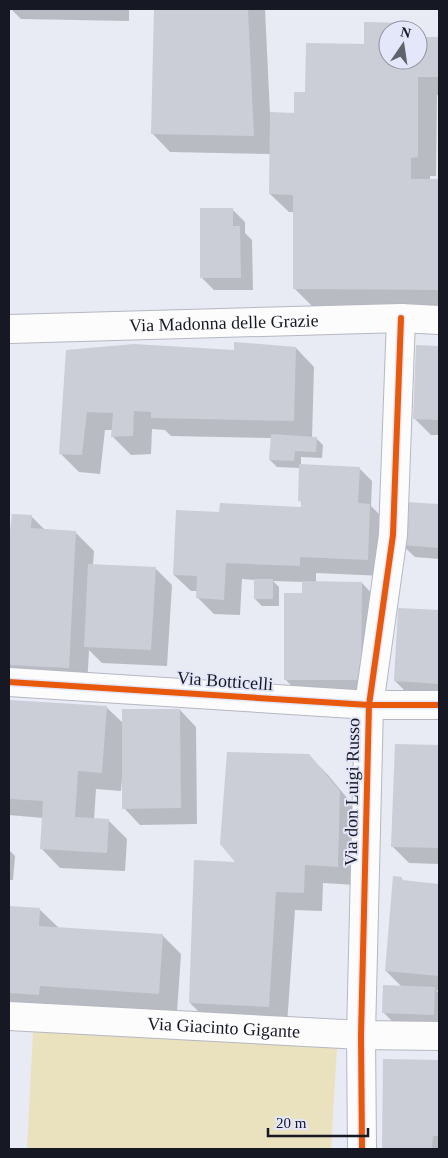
<svg xmlns="http://www.w3.org/2000/svg" width="448" height="1158" font-family="'Times New Roman',serif">
<style>
.green{fill:#eae1be}
.shadow{fill:#0003}
.building{fill:#cbcdd7}
.lines{fill:none;stroke-linecap:round;stroke-linejoin:round}
.minor-casing{stroke:#b5b7c1;stroke-width:30}
.secondary-casing{stroke:#b5b7c1;stroke-width:30}
.minor{stroke:#fcfcfd;stroke-width:28}
.secondary{stroke:#fcfcfd;stroke-width:28}
.cycleway-casing{stroke:#e3e7f9;stroke-width:9}
.cycleway{stroke:#e8590c;stroke-width:6}
.labels{text-anchor:middle;stroke-width:4;stroke-linejoin:round;paint-order:stroke}
.street-label{font-size:18px;fill:#161823;stroke:#e3e7f9}
</style>
<rect width="100%" height="100%" fill="#e8eaf4"/>
<path class="green" d="M33,1032L337,1047L331,1149H27Z"/>
<g class="shadow">
<path d="M11,9H129V21L21,19Z"/>
<path d="M155,9H265L270,114H295L306,94L365,45V24H411L417,30H388V60H418V31L425,38H439V95H437L436,176H430V181H439V308L313,307L294,288V212H289L270,194V154L170,152L152,133Z"/>
<path d="M232,209L245,222V233L252,240L253,290H214L202,278Z"/>
<path d="M417,346L439,347V435H431L414,418Z"/>
<path d="M296,348L314,367L312,438H316L323,445L322,458L301,457V466L359,468L372,481L371,506L386,521L384,576L316,573V583H362L378,600L377,696H301L285,679L303,594L304,582L273,581L279,587V606H262L255,599V580L242,579L240,615L214,614L198,598V591H191L174,575L220,514L302,508V503L299,500L300,468L277,467L270,460L272,438L171,436L165,430L152,429L151,454L131,455L113,437V430H105L100,474L79,472L61,454L67,351H235Z"/>
<path d="M405,503L439,505V559L415,557L402,545Z"/>
<path d="M31,516L45,530L75,532L94,551L93,565L155,568L172,585L167,666L102,663L89,650L87,686L9,682V541L11,542Z"/>
<path d="M399,609L439,612V699L411,697L395,681Z"/>
<path d="M9,701L106,707L124,724L180,710L196,727L197,824L140,825L124,808V778H122L121,791L96,789L94,819L108,820L127,839L125,871L60,868L42,849L43,818L9,815Z"/>
<path d="M396,745L439,746V864L409,863L392,846Z"/>
<path d="M309,756L328,775L358,811L356,885L323,883L322,911L295,910L287,1025L209,1022L190,1003L238,864Z"/>
<path d="M9,850L15,856L13,880H9Z"/>
<path d="M401,878L405,882L439,885V991L436,990L439,994V1027L396,1025L383,1012L402,987L386,971Z"/>
<path d="M9,907L39,909L59,928L162,935L181,954L177,1012L58,1004V1013L9,1010Z"/>
<path d="M384,1060L439,1061V1149H383Z"/>
</g>
<g class="building">
<path d="M154,9H248L254,136L151,134Z"/>
<path d="M364,22L412,23V30H388V60H418V37H439V77H418V157L411,158V179H439V290L293,289V195L269,194L270,112L294,113V92H305L306,43L364,44Z"/>
<path d="M200,208H233V226H240L241,278H200Z"/>
<path d="M234,342L296,347L294,421L151,418V412L134,411L133,436L111,437L113,413L87,412L82,455L59,454L66,350L134,344L234,350Z"/>
<path d="M416,345L439,346V420L413,419Z"/>
<path d="M271,434L317,437L316,452L295,451L294,461L269,460Z"/>
<path d="M299,464L360,467L358,503L370,504L368,560L300,557V566L226,563L224,600L196,598L197,576L173,575L176,510L219,512L220,503L301,507V501H298Z"/>
<path d="M404,502L439,504V548L401,545Z"/>
<path d="M12,514L32,515L31,528L76,531L69,668L9,665V540Z"/>
<path d="M88,564L156,567L151,650L84,647Z"/>
<rect x="254" y="579" width="19" height="20"/>
<path d="M302,581L362,582L361,680H284V593H302Z"/>
<path d="M398,608L439,610V684L394,681Z"/>
<path d="M9,700L107,706L102,773L78,771L75,817L109,819L107,853L40,849L43,801L9,799Z"/>
<path d="M122,709H180L181,808L122,809Z"/>
<path d="M395,744L439,745V848L391,847Z"/>
<path d="M227,752L309,754L340,791L338,867L305,865L304,893L276,892L269,1007L189,1003L194,860L235,862L220,844Z"/>
<path d="M393,876L402,877V880L439,884V976L385,971Z"/>
<path d="M9,906L40,908L39,926L163,934L159,994L40,986L39,995L9,993Z"/>
<path d="M383,985L435,987L434,1015L382,1013Z"/>
<path d="M383,1059L439,1060V1136H433L432,1149H382Z"/>
</g>
<g class="lines">
<g class="minor-casing">
<g id="minor">
<path d="M9,682L369,705H439"/>
<path id="s1" d="M9,1016L361,1035L439,1036"/>
<path d="M362,1149L361,1035L369,705L393,535L401,318"/>
</g>
</g>
<g class="secondary-casing">
<g id="secondary">
<path id="s2" d="M9,329L401,318L439,320"/>
</g>
</g>
<use href="#minor" class="minor"/>
<use href="#secondary" class="secondary"/>
<g class="cycleway-casing">
<g id="cycleway">
<path d="M9,682L369,705H439"/>
<path d="M362,1149L361,1035L369,705L393,535L401,318"/>
</g>
</g>
<use href="#cycleway" class="cycleway"/>
</g>
<g class="labels">
<g class="street-label">
<text dy="6" stroke="none"><textPath href="#s2" startOffset="215">Via Madonna delle Grazie</textPath></text>
<text transform="translate(225 681) rotate(4)" y="6">Via Botticelli</text>
<text transform="translate(352 792) rotate(-89)" y="6">Via don Luigi Russo</text>
<text dy="6" stroke="none"><textPath href="#s1" startOffset="215">Via Giacinto Gigante</textPath></text>
</g>
</g>
<rect width="448" height="1158" fill="none" stroke="#161823" stroke-width="20"/>
<g transform="translate(403 45) rotate(13)"><circle r="24" fill="#e3e7f9" stroke="#9194a3"/>
<path d="M0-4L9 19L0 12L-9 19Z" fill="#60626c"/>
<text y="-8" font-size="14" font-weight="bold" text-anchor="middle" fill="#161823">N</text>
</g>
<path d="M268 1128v8h100v-8" fill="none" stroke="#161823" stroke-width="2.5"/>
<text x="276" y="1128" font-size="15" fill="#161823" stroke="#e3e7f9" stroke-width="4" paint-order="stroke">20 m</text>
</svg>
